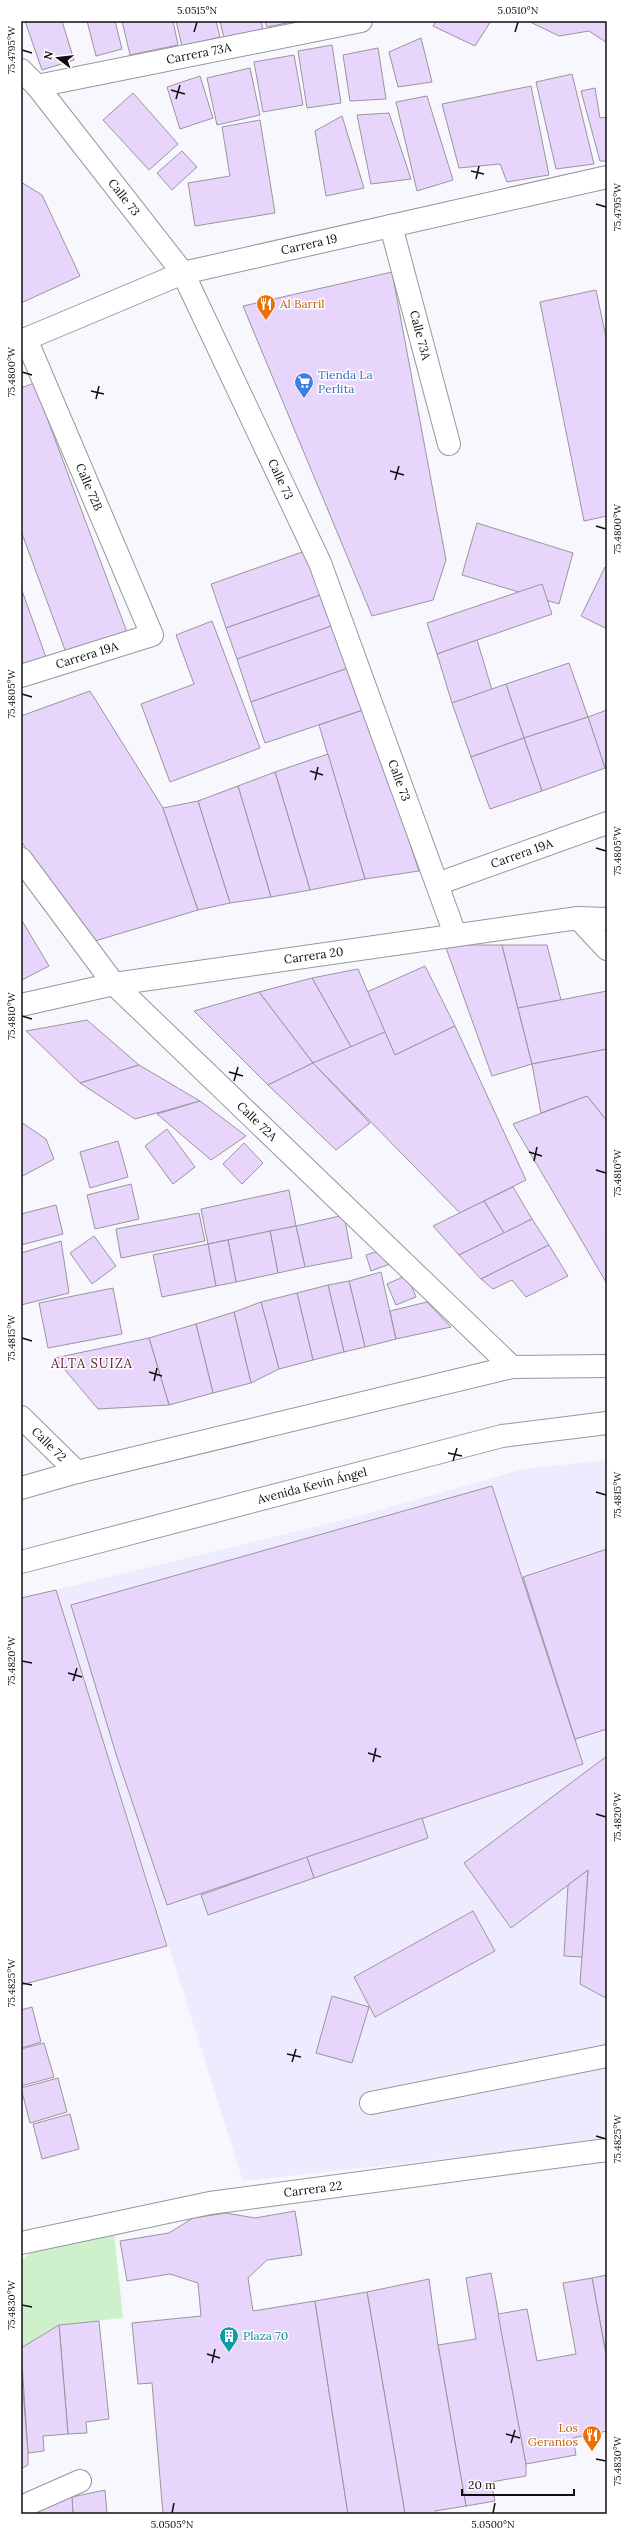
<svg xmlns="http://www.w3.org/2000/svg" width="628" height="2535" font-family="Lora,serif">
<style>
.industrial{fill:#edebfd}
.green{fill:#cef0cb}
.building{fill:#e8d5fb;stroke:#99969c}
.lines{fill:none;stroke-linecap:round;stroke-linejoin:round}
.minor-casing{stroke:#97979d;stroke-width:24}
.major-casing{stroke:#97979d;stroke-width:24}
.minor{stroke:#fff;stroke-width:22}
.major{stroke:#fff;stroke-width:22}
.ticks{fill:none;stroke:#0f0f11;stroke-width:1.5}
.labels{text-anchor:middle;stroke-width:3;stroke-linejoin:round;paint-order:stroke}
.street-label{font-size:12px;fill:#0f0f11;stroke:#fff}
.food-label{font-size:12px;fill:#c56008;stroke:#fff;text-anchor:start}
.shop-label{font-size:12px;fill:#366cbe;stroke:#fff;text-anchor:start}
.culture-label{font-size:12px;fill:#0d838f;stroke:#fff;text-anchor:start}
.neighbourhood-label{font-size:13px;letter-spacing:1px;fill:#601a29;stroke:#fff}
.neatline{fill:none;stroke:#0f0f11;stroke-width:1.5}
.ticks-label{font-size:10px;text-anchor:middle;fill:#0f0f11}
</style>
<rect width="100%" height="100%" fill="#f7f7fd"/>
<path class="industrial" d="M607,1460V2137L554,2147L243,2181L56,1590L355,1517L524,1469Z"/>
<path class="green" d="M114,2232L123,2318L59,2325L21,2348V2260L43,2244Z"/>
<g class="building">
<path d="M25,21H62L74,60L42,70Z"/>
<path d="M87,21H115L122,49L96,56Z"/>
<path d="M122,21H173L178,45L130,55Z"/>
<path d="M176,21H216L220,37L182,46Z"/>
<path d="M220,21H261L263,29L224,38Z"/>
<path d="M265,21H297L267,27Z"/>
<path d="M436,21H491L475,46L433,26Z"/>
<path d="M528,21H607V43L589,31L559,36Z"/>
<path d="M421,38L432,82L398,87L389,52Z"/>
<path d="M332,45L341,103L307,108L298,51Z"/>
<path d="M378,48L386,99L350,101L343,55Z"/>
<path d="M294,55L303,105L263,112L254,62Z"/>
<path d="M250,68L260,115L217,125L207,78Z"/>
<path d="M572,74L594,164L556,169L536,82Z"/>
<path d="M200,76L213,118L180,129L167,87Z"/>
<path d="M531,86L549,175L507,182L500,164L459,168L442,104Z"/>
<path d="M595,88L600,118L607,117V161H600L581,91Z"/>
<path d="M133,93L178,144L149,170L103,120Z"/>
<path d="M427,96L453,180L417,191L396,102Z"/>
<path d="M389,113L411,179L371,184L357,115Z"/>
<path d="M342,116L364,188L326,196L315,131Z"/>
<path d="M260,120L275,213L195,226L188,183L230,176L222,127Z"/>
<path d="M182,151L197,167L172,190L157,173Z"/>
<path d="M21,182L42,195L80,276L21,303Z"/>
<path d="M392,272L446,560L433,600L372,616L243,306Z"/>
<path d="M596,290L607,342V516L584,521L540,302Z"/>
<path d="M34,383L128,635L68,658L21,531V388Z"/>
<path d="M477,523L573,553L559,604L462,575Z"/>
<path d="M311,549L326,593L226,628L211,584Z"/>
<path d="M605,567L607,568V629L581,616Z"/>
<path d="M542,584L552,614L437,654L427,623Z"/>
<path d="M21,588L47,660L21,669Z"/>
<path d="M326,593L337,624L237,659L226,628Z"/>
<path d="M212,621L260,748L170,782L141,704L194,684L176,635Z"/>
<path d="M337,624L351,667L251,702L237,659Z"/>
<path d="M477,640L492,690L452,703L437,654Z"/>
<path d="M569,663L588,717L524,738L506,684Z"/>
<path d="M351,667L366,709L265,743L251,702Z"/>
<path d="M506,684L524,738L471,757L452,703Z"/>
<path d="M90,691L163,808L198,910L85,944L21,841V716Z"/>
<path d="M366,709L419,871L365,879L319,725Z"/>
<path d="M607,710V767L605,768L588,717Z"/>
<path d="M588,717L605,768L542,791L524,738Z"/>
<path d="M524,738L542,791L490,809L471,757Z"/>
<path d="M328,754L365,879L310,890L275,772Z"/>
<path d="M275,772L310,890L271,897L238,786Z"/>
<path d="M238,786L271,897L230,903L198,801Z"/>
<path d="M198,801L230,903L198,910L163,808Z"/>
<path d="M21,919L49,966L22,980H21Z"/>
<path d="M445,945H502L532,1064L492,1076Z"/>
<path d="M502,945H547L561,1000L518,1008Z"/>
<path d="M425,966L455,1026L395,1055L367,992Z"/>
<path d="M358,969L385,1032L351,1047L312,978Z"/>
<path d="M312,978L351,1047L313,1063L259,992Z"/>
<path d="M607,991V1049L532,1064L518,1008Z"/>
<path d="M259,992L313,1063L268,1085L194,1011Z"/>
<path d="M87,1020L139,1065L80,1083L26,1031Z"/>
<path d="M455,1026L526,1180L460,1213L313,1063L385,1032L395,1055Z"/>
<path d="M607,1049V1121L587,1096L541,1113L532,1064Z"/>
<path d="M313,1063L370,1123L336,1150L268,1085Z"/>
<path d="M139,1065L200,1101L135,1119L80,1083Z"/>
<path d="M587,1096L607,1121L606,1282L513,1124Z"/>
<path d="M200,1101L246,1136L211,1160L157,1114Z"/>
<path d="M21,1122L46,1139L54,1159L21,1177Z"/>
<path d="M167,1129L195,1167L173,1184L145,1146Z"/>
<path d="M118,1141L128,1177L90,1188L80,1152Z"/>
<path d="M244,1143L263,1163L242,1184L223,1164Z"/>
<path d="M131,1184L139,1219L95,1229L87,1195Z"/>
<path d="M513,1187L532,1219L504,1233L484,1201Z"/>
<path d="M289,1190L296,1226L208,1244L201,1209Z"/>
<path d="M484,1201L504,1233L459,1255L433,1226Z"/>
<path d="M56,1205L63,1234L21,1245V1214Z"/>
<path d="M199,1213L205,1241L121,1258L116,1229Z"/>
<path d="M344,1215L352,1258L305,1267L296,1226Z"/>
<path d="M532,1219L549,1245L481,1279L459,1255Z"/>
<path d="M296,1226L305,1267L278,1273L270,1231Z"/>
<path d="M270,1231L278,1273L236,1282L228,1240Z"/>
<path d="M94,1236L116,1266L92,1284L70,1253Z"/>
<path d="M228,1240L236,1282L216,1286L208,1244Z"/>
<path d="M61,1241L69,1293L21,1305V1253Z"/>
<path d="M208,1244L216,1286L162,1297L153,1255Z"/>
<path d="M549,1245L568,1276L526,1297L512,1280L493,1289L481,1279Z"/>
<path d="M385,1249L390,1264L371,1271L366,1255Z"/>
<path d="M381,1272L396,1339L365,1347L349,1281Z"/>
<path d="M407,1275L416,1297L396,1305L387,1284Z"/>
<path d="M349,1281L365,1347L344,1352L328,1285Z"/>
<path d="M328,1285L344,1352L313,1360L297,1293Z"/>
<path d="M113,1288L122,1334L48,1348L39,1303Z"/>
<path d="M297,1293L313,1360L279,1369L261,1302Z"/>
<path d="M261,1302L279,1369L251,1383L234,1312Z"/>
<path d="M427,1302L451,1327L396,1339L390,1311Z"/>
<path d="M234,1312L251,1383L213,1393L196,1324Z"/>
<path d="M196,1324L213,1393L169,1405L149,1338Z"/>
<path d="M149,1338L169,1405L98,1409L55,1358Z"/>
<path d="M492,1486L583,1764L167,1905L116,1754L71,1605Z"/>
<path d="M607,1549V1729L575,1739L523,1577Z"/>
<path d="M56,1590L167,1946L21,1985V1598Z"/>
<path d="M607,1756V1998H606L580,1984L588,1870L511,1928L464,1863Z"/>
<path d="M422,1818L428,1838L314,1878L307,1857Z"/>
<path d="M307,1857L314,1878L208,1915L201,1895Z"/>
<path d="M588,1870L582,1957L564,1956L568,1885Z"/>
<path d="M473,1911L495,1951L375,2017L354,1977Z"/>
<path d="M332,1996L369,2007L352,2063L316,2053Z"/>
<path d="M32,2007L41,2042L21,2048V2010Z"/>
<path d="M44,2043L54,2077L21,2086V2049Z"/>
<path d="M58,2078L67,2112L30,2123L21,2088Z"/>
<path d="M70,2114L79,2149L42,2159L33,2124Z"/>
<path d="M295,2211L302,2255L267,2260L248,2278L253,2311L315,2301L348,2514H163L152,2383L138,2384L132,2323L201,2316L198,2283L170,2274L127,2281L120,2241L169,2233L193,2218L226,2213L255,2218Z"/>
<path d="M491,2273L526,2464V2476L491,2482L495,2501L466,2506L438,2345L476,2339L466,2278Z"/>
<path d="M607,2275V2360L592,2278Z"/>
<path d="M592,2278L607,2360V2431L573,2438L576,2455L526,2464L498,2314L527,2309L537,2361L576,2354L563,2283Z"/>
<path d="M429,2279L438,2345L466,2506L435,2511L436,2514H405L367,2292Z"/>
<path d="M367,2292L405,2514H348L315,2301Z"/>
<path d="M99,2321L109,2419L86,2422L87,2433L68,2434L59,2325Z"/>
<path d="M59,2325L68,2434L43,2436L44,2451L28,2453L21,2348Z"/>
<path d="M21,2366L28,2453V2465L21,2469Z"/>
<path d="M105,2490L107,2514H73L72,2497Z"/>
<path d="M72,2497L73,2514H24L39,2508Z"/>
</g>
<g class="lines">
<g class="minor-casing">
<g id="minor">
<path id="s1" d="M21,70L37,86L183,273L320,563L455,934"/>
<path id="s2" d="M37,86L361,21"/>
<path id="s3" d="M391,226L449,444"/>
<path id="s4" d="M21,341L183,273L607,177"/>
<path id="s5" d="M21,676L152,635L26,339"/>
<path id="s6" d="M21,859L114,984L512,1367"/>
<path id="s7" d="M437,884L607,823"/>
<path d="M578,918L607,949"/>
<path id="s8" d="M21,1005L114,984L578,918L607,919"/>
<path id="s9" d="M21,1417L77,1472"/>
<path d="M371,2103L607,2056"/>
<path id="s10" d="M21,2243L210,2203L607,2150"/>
<path d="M21,2507L80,2481"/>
</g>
</g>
<g class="major-casing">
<g id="major">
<path d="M21,1488L77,1472L512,1367L607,1366"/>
<path id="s11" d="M21,1562L502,1436L607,1423"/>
</g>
</g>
<use href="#minor" class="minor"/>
<use href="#major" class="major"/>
</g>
<path class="ticks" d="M194,32L197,22M515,32L518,22M22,50L32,53M171,90L185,94M176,99L180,85M471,171L484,174M476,179L479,166M596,204L606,207M22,372L32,375M91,391L104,394M96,399L99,386M390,471L404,475M395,480L399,466M596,526L606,529M22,694L32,697M310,771L323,775M315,780L318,767M596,848L606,851M22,1016L32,1019M229,1072L243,1076M234,1081L238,1067M529,1152L542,1156M534,1161L537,1147M596,1170L606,1173M22,1338L32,1341M149,1372L162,1376M154,1381L157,1368M448,1453L462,1456M453,1461L457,1448M596,1492L606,1495M22,1661L32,1663M68,1673L82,1677M73,1681L77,1668M368,1753L381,1757M373,1762L376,1748M596,1814L606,1817M22,1983L32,1985M287,2054L301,2057M292,2062L296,2049M596,2136L606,2139M22,2305L32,2307M207,2354L220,2358M212,2363L215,2349M506,2434L520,2438M511,2443L515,2430M596,2459L606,2461M172,2513L174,2503M493,2513L495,2503"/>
<defs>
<g id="restaurant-pin" transform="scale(1)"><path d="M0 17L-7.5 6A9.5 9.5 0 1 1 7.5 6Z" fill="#e8710a" stroke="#fff"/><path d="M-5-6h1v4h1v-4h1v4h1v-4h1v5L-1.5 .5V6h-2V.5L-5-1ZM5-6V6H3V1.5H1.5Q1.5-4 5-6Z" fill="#fff"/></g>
<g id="supermarket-pin" transform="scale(1)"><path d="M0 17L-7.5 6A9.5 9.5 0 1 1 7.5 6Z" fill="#3f7fe0" stroke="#fff"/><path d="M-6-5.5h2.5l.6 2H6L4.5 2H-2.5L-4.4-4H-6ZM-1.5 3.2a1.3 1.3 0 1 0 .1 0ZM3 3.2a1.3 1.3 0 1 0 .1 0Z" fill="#fff"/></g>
<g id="building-pin" transform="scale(1)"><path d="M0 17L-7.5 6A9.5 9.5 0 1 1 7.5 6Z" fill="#0f9aa8" stroke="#fff"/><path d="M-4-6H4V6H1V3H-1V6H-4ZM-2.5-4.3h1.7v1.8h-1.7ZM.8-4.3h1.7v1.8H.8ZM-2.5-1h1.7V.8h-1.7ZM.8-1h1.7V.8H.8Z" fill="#fff"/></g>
</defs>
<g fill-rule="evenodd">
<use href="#restaurant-pin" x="266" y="304"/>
<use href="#supermarket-pin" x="304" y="382"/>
<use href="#building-pin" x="229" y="2336"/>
<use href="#restaurant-pin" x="592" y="2435"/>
</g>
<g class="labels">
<g class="street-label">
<text dy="4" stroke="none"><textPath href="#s2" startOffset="165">Carrera 73A</textPath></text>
<text dy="4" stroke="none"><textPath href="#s1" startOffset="164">Calle 73</textPath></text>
<text dy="4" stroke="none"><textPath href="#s4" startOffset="305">Carrera 19</textPath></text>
<text dy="4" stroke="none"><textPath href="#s3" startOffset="113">Calle 73A</textPath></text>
<text dy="4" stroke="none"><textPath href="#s1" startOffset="488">Calle 73</textPath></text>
<text transform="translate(89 487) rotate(67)" y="4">Calle 72B</text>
<text dy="4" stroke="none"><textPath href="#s5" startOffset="69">Carrera 19A</textPath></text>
<text dy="4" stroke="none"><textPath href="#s1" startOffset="812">Calle 73</textPath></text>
<text dy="4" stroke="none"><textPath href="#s7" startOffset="90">Carrera 19A</textPath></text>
<text dy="4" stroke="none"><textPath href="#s8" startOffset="297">Carrera 20</textPath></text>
<text dy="4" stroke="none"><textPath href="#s6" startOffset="354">Calle 72A</textPath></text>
<text dy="4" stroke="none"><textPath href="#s9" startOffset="39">Calle 72</textPath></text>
<text dy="4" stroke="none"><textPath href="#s11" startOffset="301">Avenida Kevin Ángel</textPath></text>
<text dy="4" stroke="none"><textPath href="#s10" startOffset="297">Carrera 22</textPath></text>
</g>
<g class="food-label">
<text x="280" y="308">Al Barril</text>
<text x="578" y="2432" text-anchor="end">Los<tspan x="578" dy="14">Geranios</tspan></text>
</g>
<g class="shop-label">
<text x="318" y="379">Tienda La<tspan x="318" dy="14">Perlita</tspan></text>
</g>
<g class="culture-label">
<text x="243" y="2340">Plaza 70</text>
</g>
<g class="neighbourhood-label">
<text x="92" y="1368">ALTA SUIZA</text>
</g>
</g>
<rect width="628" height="2535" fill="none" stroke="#ffffff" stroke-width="44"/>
<g transform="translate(58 58) rotate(285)" stroke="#ffffff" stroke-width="3" paint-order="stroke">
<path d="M0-3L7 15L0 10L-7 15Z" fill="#0f0f11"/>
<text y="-6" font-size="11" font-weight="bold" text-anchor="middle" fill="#0f0f11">N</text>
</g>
<path d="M462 2489v6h112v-6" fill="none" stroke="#0f0f11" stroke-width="2"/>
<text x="468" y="2489" font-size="12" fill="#0f0f11" stroke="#ffffff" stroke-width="3" paint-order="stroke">20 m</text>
<rect x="22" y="22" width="584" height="2491" class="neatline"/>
<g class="ticks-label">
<text x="197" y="14">5.0515°N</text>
<text x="518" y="14">5.0510°N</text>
<text transform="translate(11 50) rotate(-90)" y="4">75.4795°W</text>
<text transform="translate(617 207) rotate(-90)" y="4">75.4795°W</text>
<text transform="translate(11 372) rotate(-90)" y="4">75.4800°W</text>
<text transform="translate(617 529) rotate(-90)" y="4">75.4800°W</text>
<text transform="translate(11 694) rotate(-90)" y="4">75.4805°W</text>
<text transform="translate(617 851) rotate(-90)" y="4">75.4805°W</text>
<text transform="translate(11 1016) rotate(-90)" y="4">75.4810°W</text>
<text transform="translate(617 1173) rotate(-90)" y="4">75.4810°W</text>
<text transform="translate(11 1338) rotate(-90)" y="4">75.4815°W</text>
<text transform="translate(617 1495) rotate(-90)" y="4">75.4815°W</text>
<text transform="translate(11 1661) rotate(-90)" y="4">75.4820°W</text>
<text transform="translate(617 1817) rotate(-90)" y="4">75.4820°W</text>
<text transform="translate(11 1983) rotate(-90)" y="4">75.4825°W</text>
<text transform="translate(617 2139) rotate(-90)" y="4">75.4825°W</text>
<text transform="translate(11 2305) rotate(-90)" y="4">75.4830°W</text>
<text transform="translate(617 2461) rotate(-90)" y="4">75.4830°W</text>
<text x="172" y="2528">5.0505°N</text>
<text x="493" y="2528">5.0500°N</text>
</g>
</svg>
